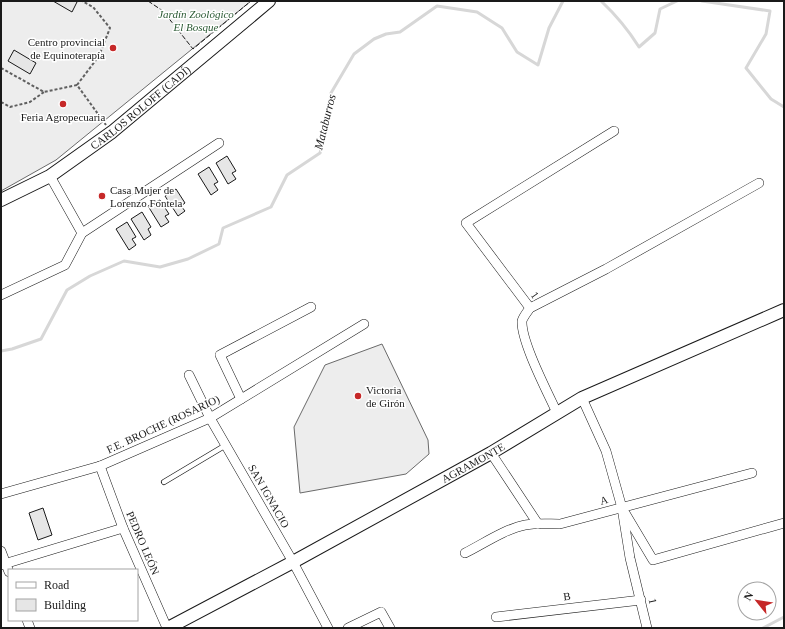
<svg xmlns="http://www.w3.org/2000/svg" width="785" height="629" font-family="Georgia,serif">
<style>
.built{fill:#ededed;stroke:#6a6a6a}
.lines{fill:none;stroke-linecap:round;stroke-linejoin:round}
.stream{stroke:#d7d7d7;stroke-width:3}
.building{fill:#e6e6e6;stroke:#1a1a1a}
.service-casing{stroke:#1a1a1a;stroke-width:6}
.minor-casing{stroke:#1a1a1a;stroke-width:10}
.tertiary-casing{stroke:#1a1a1a;stroke-width:14}
.path{stroke:#5f5f5f;stroke-width:2;stroke-dasharray:3 2;stroke-linecap:butt}
.service{stroke:#fff;stroke-width:4.5}
.minor{stroke:#fff;stroke-width:9}
.tertiary{stroke:#fff;stroke-width:12}
.fence{stroke:#1a1a1a;stroke-width:1;stroke-dasharray:5 2;stroke-linecap:butt}
.poi-dot{fill:#c62828;stroke:#fff;stroke-width:1.5}
.labels{text-anchor:middle;stroke-width:3;stroke-linejoin:round;paint-order:stroke}
.park-label{font-size:11px;font-style:italic;fill:#2b5a34;stroke:#fff}
.poi-label{font-size:11px;fill:#1a1a1a;stroke:#fff;text-anchor:start}
.street-label{font-size:11px;fill:#1a1a1a;stroke:#fff}
.water-label{font-size:12px;font-style:italic;fill:#1a1a1a;stroke:#fff}
</style>
<rect width="100%" height="100%" fill="#fff"/>
<g class="built">
<path d="M1,1H251L56,160L1,191Z"/>
<path d="M382,344L428,440L429,454L406,474L300,493L294,427L325,365Z"/>
</g>
<g class="lines">
<g class="stream">
<path d="M601,1C617,16 627,28 639,47L655,33L660,9L677,1"/>
<path d="M702,1L770,11L766,34L746,68L771,99L784,107"/>
<path d="M1,351L12,349L41,339L67,290L90,276L124,261L160,267L188,259L219,244L223,228L271,207L287,175L320,153L326,130L331,93L354,54L374,39L386,34L400,32L437,6L477,12L502,28L517,52L538,65L549,28L563,1"/>
<path d="M763,628L784,617"/>
</g>
</g>
<g class="building">
<path d="M53,1H75L77,2L72,12Z"/>
<path d="M14,50L36,63L30,74L8,61Z"/>
<path d="M227,156L236,171L232,173L236,179L228,184L216,163Z"/>
<path d="M209,167L218,182L214,184L218,190L211,195L198,174Z"/>
<path d="M176,189L185,203L181,206L185,211L178,216L165,196Z"/>
<path d="M160,200L169,214L165,216L169,222L161,227L148,206Z"/>
<path d="M142,212L151,227L148,229L151,235L144,240L131,219Z"/>
<path d="M127,222L136,237L132,239L136,245L129,250L116,229Z"/>
<path d="M43,508L52,535L38,540L29,513Z"/>
</g>
<g class="lines">
<g class="service-casing">
<path id="service" d="M164,482L226,445"/>
</g>
<g class="minor-casing">
<g id="minor">
<path d="M82,233L219,143"/>
<path d="M1,295L65,265L82,233L50,176"/>
<path d="M530,308L466,223L614,131"/>
<path d="M189,375L210,418L293,562L328,628"/>
<path d="M582,398L606,451L622,508L630,558L647,628"/>
<path d="M241,399L220,355L311,307"/>
<path d="M557,413C548,393 521,342 522,321C523,317 527,312 530,308L606,269L759,183"/>
<path d="M491,453L538,524"/>
<path d="M100,466L123,528L167,628"/>
<path d="M1,494L100,466L210,418L364,324"/>
<path d="M625,513L653,560L784,523"/>
<path d="M1,551L9,572"/>
<path d="M465,553C483,544 505,529 525,525C537,523 548,524 560,524L752,473"/>
<path d="M1,565L123,528"/>
<path d="M496,617L641,600"/>
<path d="M27,620L30,628"/>
<path d="M348,628L381,612L390,628"/>
</g>
</g>
<g class="tertiary-casing">
<g id="tertiary">
<path id="s1" d="M1,200L50,176L112,132L269,1"/>
<path id="s2" d="M168,628L293,562L491,453L582,398L784,310"/>
</g>
</g>
<g class="path">
<path d="M1,68L44,92L77,85L106,125"/>
<path d="M77,85L99,56L110,28L93,7L82,1"/>
<path d="M1,102L10,107L30,102L44,92"/>
</g>
<use href="#service" class="service"/>
<use href="#minor" class="minor"/>
<use href="#tertiary" class="tertiary"/>
<path class="fence" d="M148,1L163,11L193,49L251,1"/>
</g>
<g class="poi-dot">
<circle cx="113" cy="48" r="4"/>
<circle cx="63" cy="104" r="4"/>
<circle cx="102" cy="196" r="4"/>
<circle cx="358" cy="396" r="4"/>
</g>
<g class="labels">
<g class="park-label">
<text x="196" y="18">Jardín Zoológico<tspan x="196" dy="13">El Bosque</tspan></text>
</g>
<g class="poi-label">
<text x="105" y="46" text-anchor="end">Centro provincial<tspan x="105" dy="13">de Equinoterapía</tspan></text>
<text x="63" y="121" text-anchor="middle">Feria Agropecuaria</text>
<text x="110" y="194">Casa Mujer de<tspan x="110" dy="13">Lorenzo Fontela</tspan></text>
<text x="366" y="394">Victoria<tspan x="366" dy="13">de Girón</tspan></text>
</g>
<g class="street-label">
<text dy="4" stroke="none"><textPath href="#s1" startOffset="168">CARLOS ROLOFF (CADÍ)</textPath></text>
<text transform="translate(535 295) rotate(55)" y="4">1</text>
<text transform="translate(163 424) rotate(-25)" y="4">F.E. BROCHE (ROSARIO)</text>
<text dy="4" stroke="none"><textPath href="#s2" startOffset="347">AGRAMONTE</textPath></text>
<text transform="translate(269 496) rotate(60)" y="4">SAN IGNACIO</text>
<text transform="translate(604 500) rotate(-14)" y="4">A</text>
<text transform="translate(143 543) rotate(67)" y="4">PEDRO LEÓN</text>
<text transform="translate(567 596) rotate(-7)" y="4">B</text>
<text transform="translate(653 601) rotate(77)" y="4">1</text>
</g>
<g class="water-label">
<text transform="translate(325 122) rotate(-76)" y="4">Mataburros</text>
</g>
</g>
<rect width="785" height="629" fill="none" stroke="#1a1a1a" stroke-width="4"/>
<rect x="8" y="569" width="130" height="52" fill="#ffffff" stroke="#a3a3a3"/>
<rect x="16" y="582" width="20" height="6" fill="#ffffff" stroke="#a3a3a3"/>
<text x="44" y="589" font-size="12" fill="#1a1a1a">Road</text>
<rect x="16" y="599" width="20" height="12" fill="#e6e6e6" stroke="#a3a3a3"/>
<text x="44" y="609" font-size="12" fill="#1a1a1a">Building</text>
<g transform="translate(757 601) rotate(300)"><circle r="19" fill="#ffffff" stroke="#a3a3a3"/>
<path d="M0-3L7 15L0 10L-7 15Z" fill="#c62828"/>
<text y="-6" font-size="11" font-weight="bold" text-anchor="middle" fill="#1a1a1a">N</text>
</g>
</svg>
